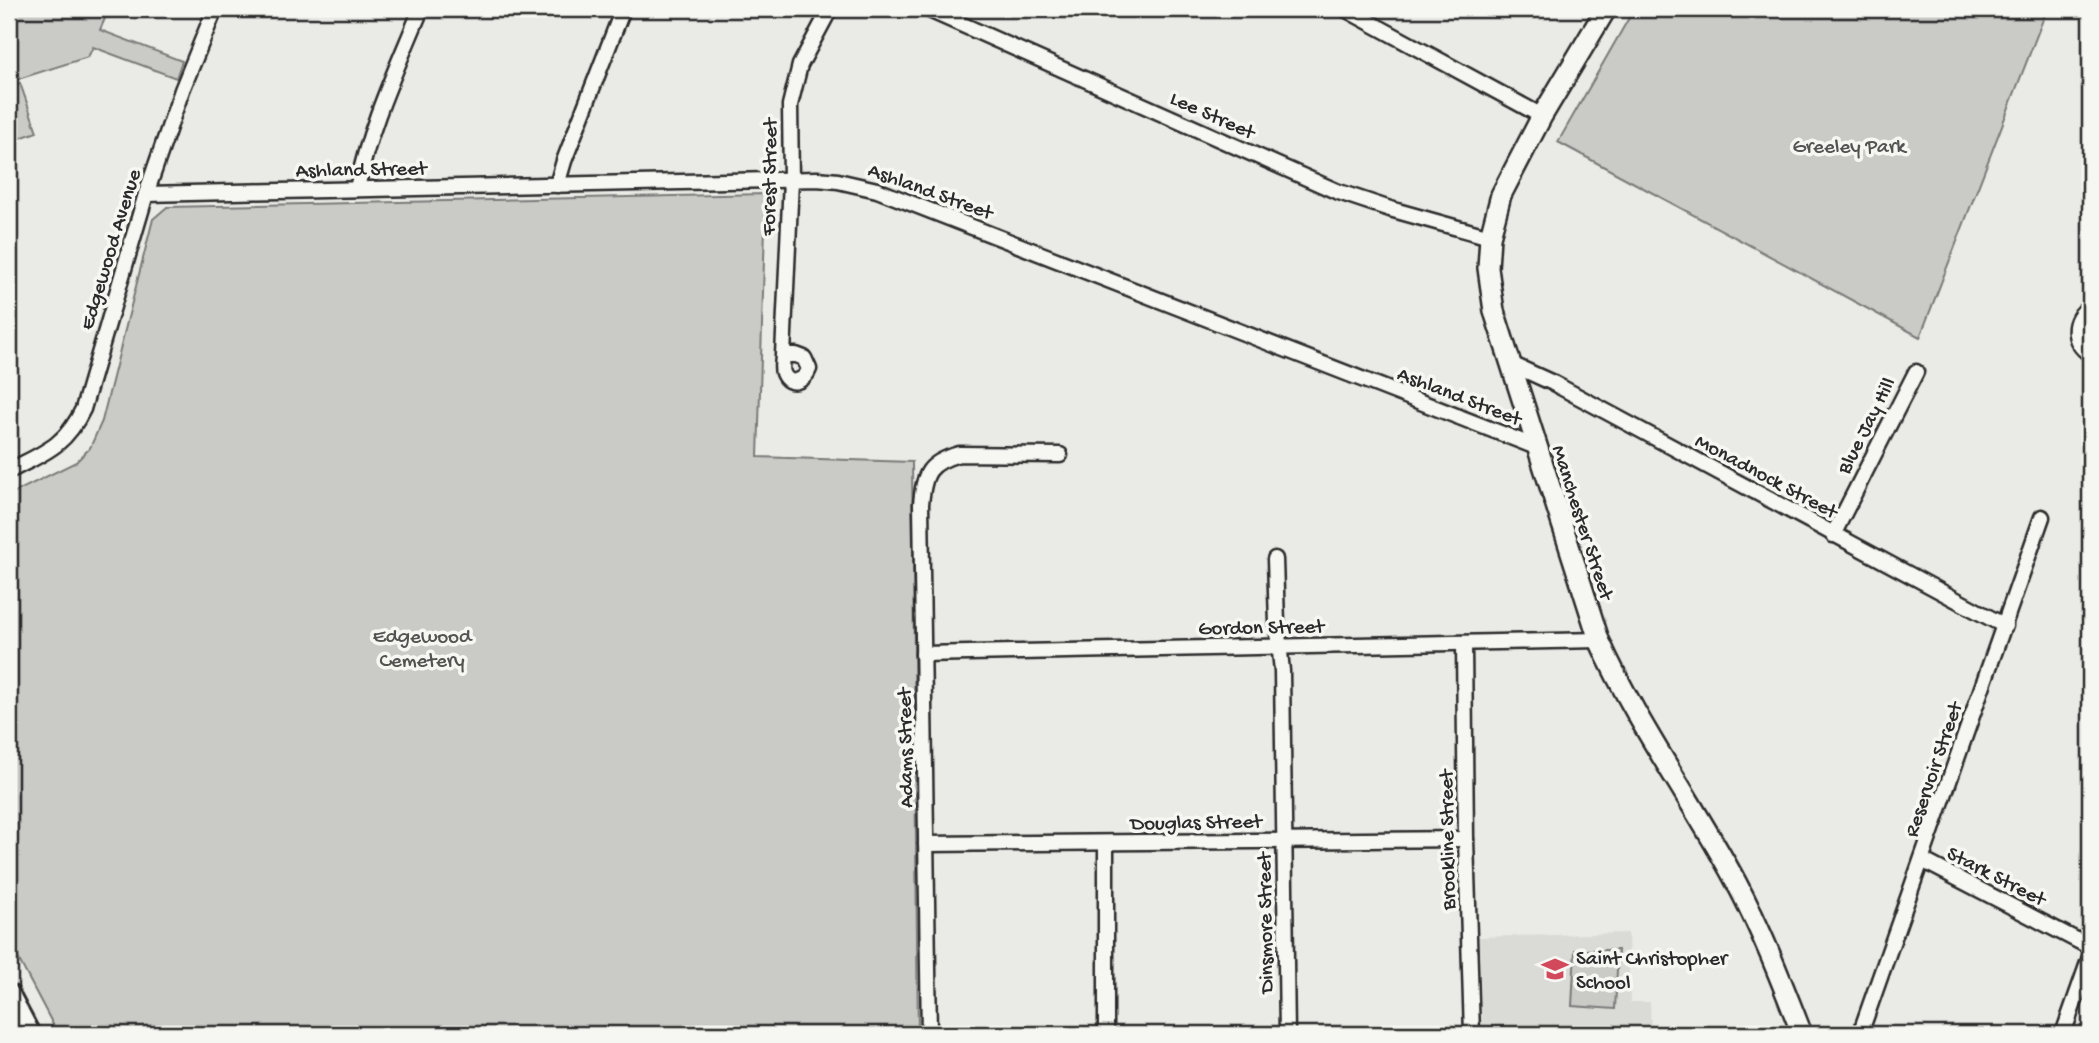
<svg xmlns="http://www.w3.org/2000/svg" width="2099" height="1043" font-family="'Gochi Hand',sans-serif">
<style>
.built{fill:#dadad6}
.green{fill:#cacac7;stroke:#7a7a79;stroke-width:2}
.lines{fill:none;stroke-linecap:round;stroke-linejoin:round}
.street-casing{stroke:#2b2b2b;stroke-width:19}
.secondary-casing{stroke:#2b2b2b;stroke-width:24}
.street{stroke:#f6f6f2;stroke-width:14}
.secondary{stroke:#f6f6f2;stroke-width:19}
.labels{text-anchor:middle;stroke-width:7;stroke-linejoin:round;paint-order:stroke}
.street-label{font-size:21px;fill:#2b2b2b;stroke:#f6f6f2}
.park-label{font-size:21px;fill:#535352;stroke:#f6f6f2}
.poi-label{font-size:21px;fill:#2b2b2b;stroke:#f6f6f2;text-anchor:start}
</style>
<rect width="100%" height="100%" fill="#eaeae6"/>
<filter id="ink" filterUnits="userSpaceOnUse"><feTurbulence type="fractalNoise" baseFrequency=".0143" numOctaves="2"/><feDisplacementMap in="SourceGraphic" scale="14" xChannelSelector="R" yChannelSelector="G"/><feConvolveMatrix kernelMatrix="1 2 1 2 8 2 1 2 1" color-interpolation-filters="sRGB"/></filter>
<g filter="url(#ink)">
<path class="built" d="M1628,933L1630,1002H1650L1651,1034H1482L1479,937Z"/>
<g class="green">
<path d="M9,9H109L100,30L182,61L176,78L93,47L88,57L9,82Z"/>
<path d="M1634,9H2047L1920,337L1558,142Z"/>
<path d="M20,83L37,132L9,142V86Z"/>
<path d="M766,194L758,457L912,462L918,1034H58L9,941V495L76,462L90,448L102,421L153,219L167,207Z"/>
<path d="M1575,950H1618L1615,1009L1572,1006Z"/>
</g>
<g class="lines">
<g class="street-casing">
<g id="street">
<path d="M927,9L1336,191L1390,209L1490,237"/>
<path d="M1345,9L1542,116"/>
<path d="M557,185L564,161L623,9"/>
<path d="M357,189C369,126 397,68 421,9"/>
<path d="M146,194L817,179L838,181L877,190L1536,447"/>
<path d="M2090,307C2071,319 2071,342 2090,354"/>
<path d="M783,355H796L804,358L809,369C805,381 789,388 783,373C781,368 783,360 783,355L791,180L790,105L800,65L830,9"/>
<path d="M1509,363L1553,383L2005,626"/>
<path d="M9,471C43,453 65,447 83,409L146,194L182,90L215,9"/>
<path d="M1833,535L1916,372"/>
<path d="M1275,559L1277,624L1282,671L1287,1034"/>
<path d="M1464,644L1466,839L1472,1034"/>
<path d="M923,654L1599,640"/>
<path d="M1106,843V1034"/>
<path d="M926,844L1466,839"/>
<path d="M1922,860L2090,947"/>
<path d="M929,1034L921,504C924,473 928,463 959,454L1060,455"/>
<path d="M1860,1034L2042,517"/>
<path d="M2063,1034L2090,957"/>
</g>
</g>
<g class="secondary-casing">
<g id="secondary">
<path d="M1606,9L1542,116L1501,195L1490,237L1488,268L1494,311L1599,640C1637,725 1692,800 1736,882C1762,931 1782,983 1802,1034"/>
<path d="M9,994L30,1034"/>
</g>
</g>
<use href="#street" class="street"/>
<use href="#secondary" class="secondary"/>
</g>
</g>
<defs>
<g id="school-bare" transform="scale(2.1)"><path d="M0-5L7-2L0 1L-7-2ZM-4 1L0 2.5L4 1V4Q0 6-4 4Z" fill="#d1495b" stroke="#f6f6f2" stroke-width="2.5" paint-order="stroke"/></g>
</defs>
<g fill-rule="evenodd">
<use href="#school-bare" x="1555" y="969"/>
</g>
<g class="labels">
<g class="street-label">
<text transform="translate(1213 114) rotate(24)" y="7">Lee Street</text>
<text transform="translate(361 168) rotate(-1)" y="7">Ashland Street</text>
<text transform="translate(768 177) rotate(-89)" y="7">Forest Street</text>
<text transform="translate(931 190) rotate(20)" y="7">Ashland Street</text>
<text transform="translate(109 249) rotate(-73)" y="7">Edgewood Avenue</text>
<text transform="translate(1460 395) rotate(21)" y="7">Ashland Street</text>
<text transform="translate(1865 425) rotate(-63)" y="7">Blue Jay Hill</text>
<text transform="translate(1767 475) rotate(28)" y="7">Monadnock Street</text>
<text transform="translate(1584 522) rotate(72)" y="7">Manchester Street</text>
<text transform="translate(1261 626) rotate(-1)" y="7">Gordon Street</text>
<text transform="translate(904 748) rotate(-91)" y="7">Adams Street</text>
<text transform="translate(1932 769) rotate(-71)" y="7">Reservoir Street</text>
<text transform="translate(1196 821) rotate(-1)" y="7">Douglas Street</text>
<text transform="translate(1446 840) rotate(-91)" y="7">Brookline Street</text>
<text transform="translate(1997 875) rotate(27)" y="7">Stark Street</text>
<text transform="translate(1264 923) rotate(-91)" y="7">Dinsmore Street</text>
</g>
<g class="park-label">
<text x="1849" y="152">Greeley Park</text>
<text x="422" y="642">Edgewood<tspan x="422" dy="24">Cemetery</tspan></text>
</g>
<g class="poi-label">
<text x="1576" y="964">Saint Christopher<tspan x="1576" dy="24">School</tspan></text>
</g>
</g>
<rect width="2099" height="1043" fill="none" stroke="#f6f6f2" stroke-width="35"/>
<rect x="18" y="18" width="2064" height="1008" fill="none" stroke="#2b2b2b" stroke-width="2.5" filter="url(#ink)"/>
</svg>
